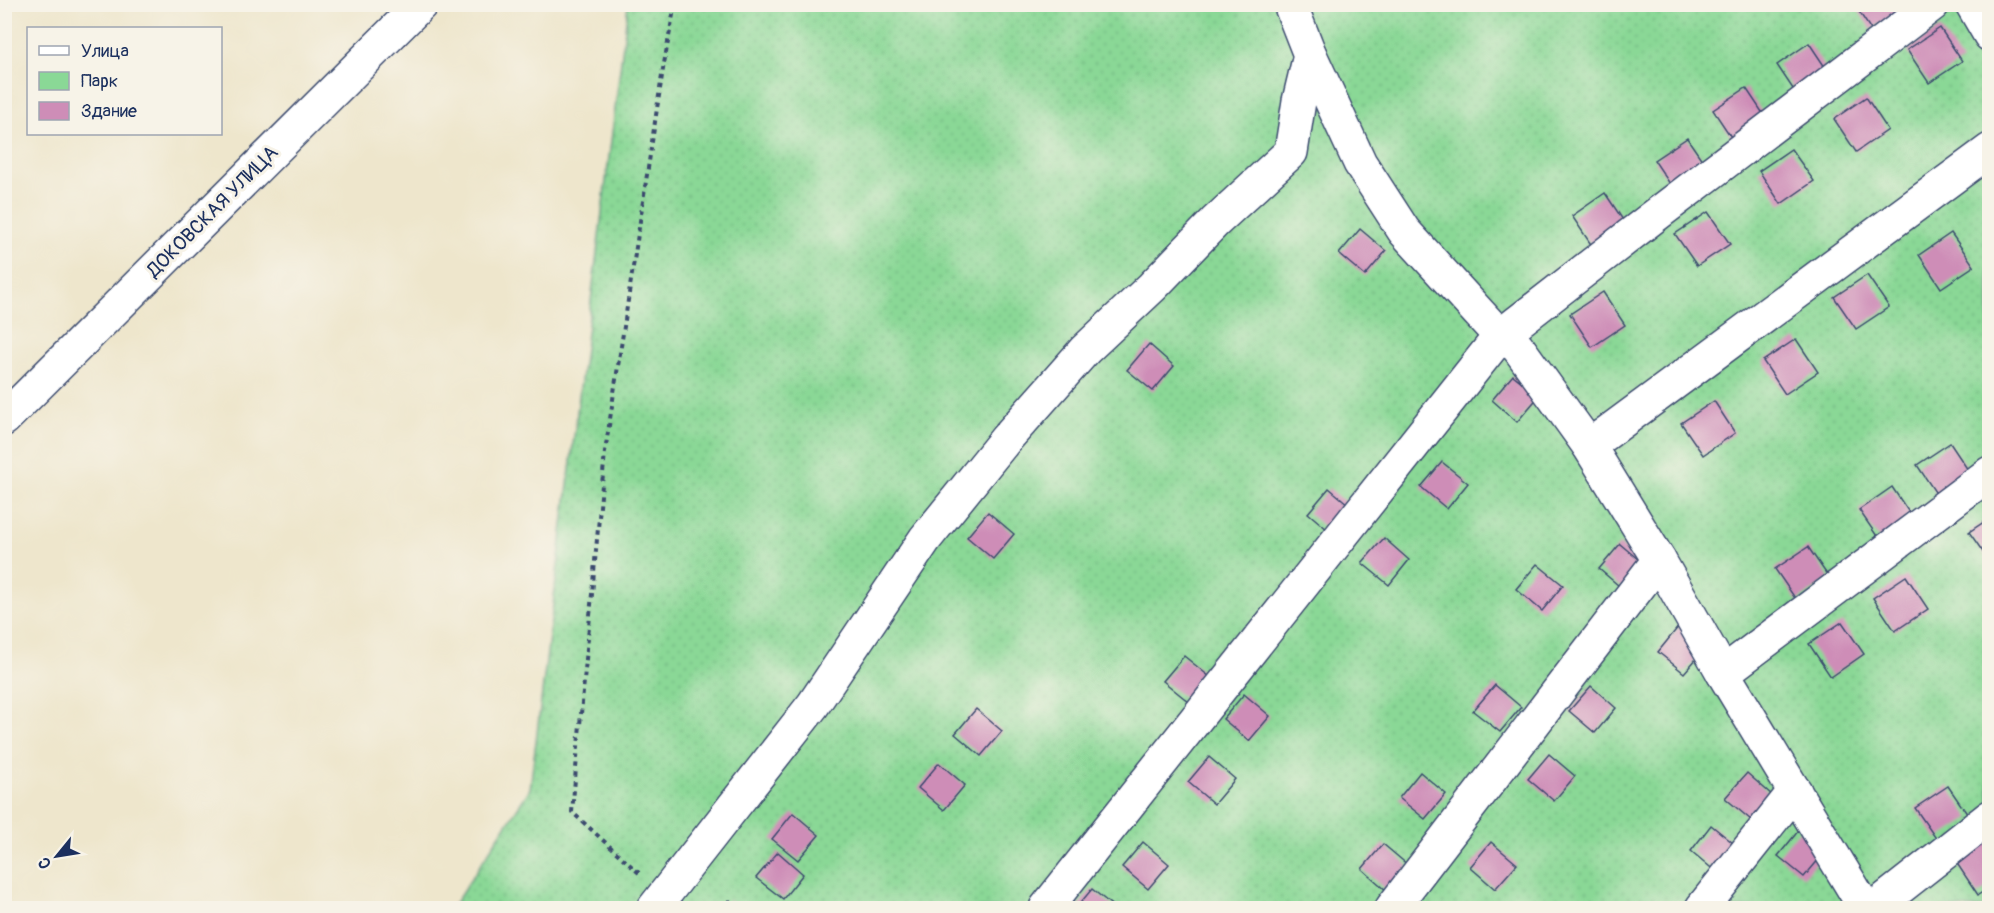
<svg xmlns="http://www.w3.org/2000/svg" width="1994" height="913" font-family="Pangolin,sans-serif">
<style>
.green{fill:url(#green-dots);stroke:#52847a;stroke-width:1.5}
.building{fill:#ce8db7}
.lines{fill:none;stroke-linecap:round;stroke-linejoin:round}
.minor-casing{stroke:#3b4a6e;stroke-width:36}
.path{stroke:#3b4a6e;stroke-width:4;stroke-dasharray:4.5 4.5;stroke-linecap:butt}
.minor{stroke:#fff;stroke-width:33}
.labels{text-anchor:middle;stroke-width:6;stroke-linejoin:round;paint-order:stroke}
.street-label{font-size:20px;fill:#1b2f5e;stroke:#f7f3e8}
</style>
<defs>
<pattern id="green-dots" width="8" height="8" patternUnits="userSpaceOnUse" patternTransform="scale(1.5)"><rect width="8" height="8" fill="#8ad896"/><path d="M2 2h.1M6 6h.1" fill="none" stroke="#76ba84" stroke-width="1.8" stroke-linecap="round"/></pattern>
</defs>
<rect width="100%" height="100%" fill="#f7f3e8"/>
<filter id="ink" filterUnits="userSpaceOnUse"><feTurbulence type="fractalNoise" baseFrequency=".0167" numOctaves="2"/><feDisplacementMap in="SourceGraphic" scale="12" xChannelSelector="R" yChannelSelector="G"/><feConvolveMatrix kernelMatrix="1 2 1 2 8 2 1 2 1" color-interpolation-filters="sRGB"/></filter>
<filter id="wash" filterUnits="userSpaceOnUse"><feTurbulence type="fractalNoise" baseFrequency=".008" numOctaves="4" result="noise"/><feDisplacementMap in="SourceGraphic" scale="24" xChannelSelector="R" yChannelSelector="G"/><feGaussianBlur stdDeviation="1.35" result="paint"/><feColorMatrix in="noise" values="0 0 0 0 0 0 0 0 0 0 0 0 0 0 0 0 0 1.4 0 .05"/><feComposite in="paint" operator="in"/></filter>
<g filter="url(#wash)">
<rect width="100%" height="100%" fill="#eee6cc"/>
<path class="green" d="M1386,4L1387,7L1392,4L1989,5V908H452L530,789L628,5Z"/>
<g id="blocks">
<g class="building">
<path d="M1854,4H1901L1904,8L1871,30Z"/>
<path d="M1940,28L1962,61L1929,83L1907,50Z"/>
<path d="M1809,43L1831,76L1799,98L1777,65Z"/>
<path d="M1746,88L1768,121L1735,143L1713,110Z"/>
<path d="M1866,97L1888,130L1856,152L1834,119Z"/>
<path d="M1687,138L1709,170L1676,193L1654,160Z"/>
<path d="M1791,149L1814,181L1781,204L1759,171Z"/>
<path d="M1605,193L1627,226L1594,249L1572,216Z"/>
<path d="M1708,212L1730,244L1697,266L1675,234Z"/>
<path d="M1360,229L1386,251L1365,276L1339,254Z"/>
<path d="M1951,233L1974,266L1941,288L1919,255Z"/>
<path d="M1867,275L1889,307L1856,329L1834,297Z"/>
<path d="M1603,292L1625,325L1592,347L1570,314Z"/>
<path d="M1796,339L1818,372L1785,394L1763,361Z"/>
<path d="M1149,344L1174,366L1153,391L1127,370Z"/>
<path d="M1513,375L1539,396L1517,422L1492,400Z"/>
<path d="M1714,401L1735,433L1703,455L1681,423Z"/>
<path d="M1950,443L1972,476L1939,498L1917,465Z"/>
<path d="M1442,462L1468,483L1447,509L1421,487Z"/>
<path d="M1892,487L1914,520L1881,542L1859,510Z"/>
<path d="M1329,488L1355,510L1334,535L1308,513Z"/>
<path d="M988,512L1014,534L993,559L967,537Z"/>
<path d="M1990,518V562L1969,532Z"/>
<path d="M1384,538L1409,560L1389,585L1362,563Z"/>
<path d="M1620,544L1646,566L1625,591L1599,569Z"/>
<path d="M1808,547L1830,579L1797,601L1775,569Z"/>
<path d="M1537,564L1563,585L1542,611L1516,589Z"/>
<path d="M1906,576L1928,609L1895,631L1873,598Z"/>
<path d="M1842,622L1864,654L1831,677L1809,644Z"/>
<path d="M1679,626L1705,649L1684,673L1658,652Z"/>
<path d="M1184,656L1210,677L1189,702L1163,681Z"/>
<path d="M1495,685L1521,707L1500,732L1473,711Z"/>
<path d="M1591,686L1616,708L1595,733L1569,711Z"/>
<path d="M1244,694L1270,716L1249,741L1223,719Z"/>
<path d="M976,709L1002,731L981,756L955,734Z"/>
<path d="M1549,754L1575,776L1554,801L1528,779Z"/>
<path d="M1209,757L1235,779L1214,804L1188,782Z"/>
<path d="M939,763L965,785L944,810L918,788Z"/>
<path d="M1420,772L1446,794L1425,819L1399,798Z"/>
<path d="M1747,773L1772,795L1751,820L1725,798Z"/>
<path d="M1948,786L1970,818L1937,840L1915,808Z"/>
<path d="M793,813L819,835L798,860L772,839Z"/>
<path d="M1711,825L1738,847L1716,872L1691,851Z"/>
<path d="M1799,830L1825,852L1804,877L1778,856Z"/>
<path d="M1988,840L1990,887L1978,895L1956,862Z"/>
<path d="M1143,842L1169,864L1148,889L1122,867Z"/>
<path d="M1491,842L1517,864L1495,889L1470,867Z"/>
<path d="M1383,844L1409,866L1387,891L1362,869Z"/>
<path d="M778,852L803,874L783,899L756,878Z"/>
<path d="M1092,889L1115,908H1076Z"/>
<path d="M729,900L739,908H723Z"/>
</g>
</g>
</g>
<g filter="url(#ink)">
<use href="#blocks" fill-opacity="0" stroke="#3b4a6e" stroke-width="1.5"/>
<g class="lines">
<g class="minor-casing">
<g id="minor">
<path d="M1290,4L1310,55L1360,163L1404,231L1500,336L1517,346L1589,446L1659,560L1723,673L1865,908"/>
<path d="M1972,4L1990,35"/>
<path d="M4,419L421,4"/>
<path d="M1589,446L1990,150"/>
<path d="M1723,673L1990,473"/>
<path d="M654,908L813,705L925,539L1006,439L1085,350L1152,287L1215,222L1291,152L1299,101L1310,55"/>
<path d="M1046,908L1500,336L1652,218L1933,4"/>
<path d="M1392,908L1659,560"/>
<path d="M1702,908L1795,791"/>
<path d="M1874,908L1990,817"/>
</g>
</g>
<path class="path" d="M639,873L572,812L605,452L663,69L675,4"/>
<use href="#minor" class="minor"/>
</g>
</g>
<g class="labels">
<g class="street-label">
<text transform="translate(212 211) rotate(-45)" y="7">ДОКОВСКАЯ УЛИЦА</text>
</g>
</g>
<rect width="1994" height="913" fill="none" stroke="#f7f3e8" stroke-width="24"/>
<rect x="27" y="27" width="195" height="108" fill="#f7f3e8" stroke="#9fa5b1" stroke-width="1.5"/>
<rect x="39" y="46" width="30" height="9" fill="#ffffff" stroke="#9fa5b1" stroke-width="1.5"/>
<text x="81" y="57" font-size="18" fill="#1b2f5e">Улица</text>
<rect x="39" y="72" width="30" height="18" fill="#8ad896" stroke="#9fa5b1" stroke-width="1.5"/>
<text x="81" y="87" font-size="18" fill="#1b2f5e">Парк</text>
<rect x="39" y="102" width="30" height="18" fill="#ce8db7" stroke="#9fa5b1" stroke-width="1.5"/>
<text x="81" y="117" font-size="18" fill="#1b2f5e">Здание</text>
<g transform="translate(57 856) rotate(240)" stroke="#f7f3e8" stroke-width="4.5" paint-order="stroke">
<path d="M0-4.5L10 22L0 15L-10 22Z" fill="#1b2f5e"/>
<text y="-9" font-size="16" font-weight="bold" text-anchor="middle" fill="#1b2f5e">С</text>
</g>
</svg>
